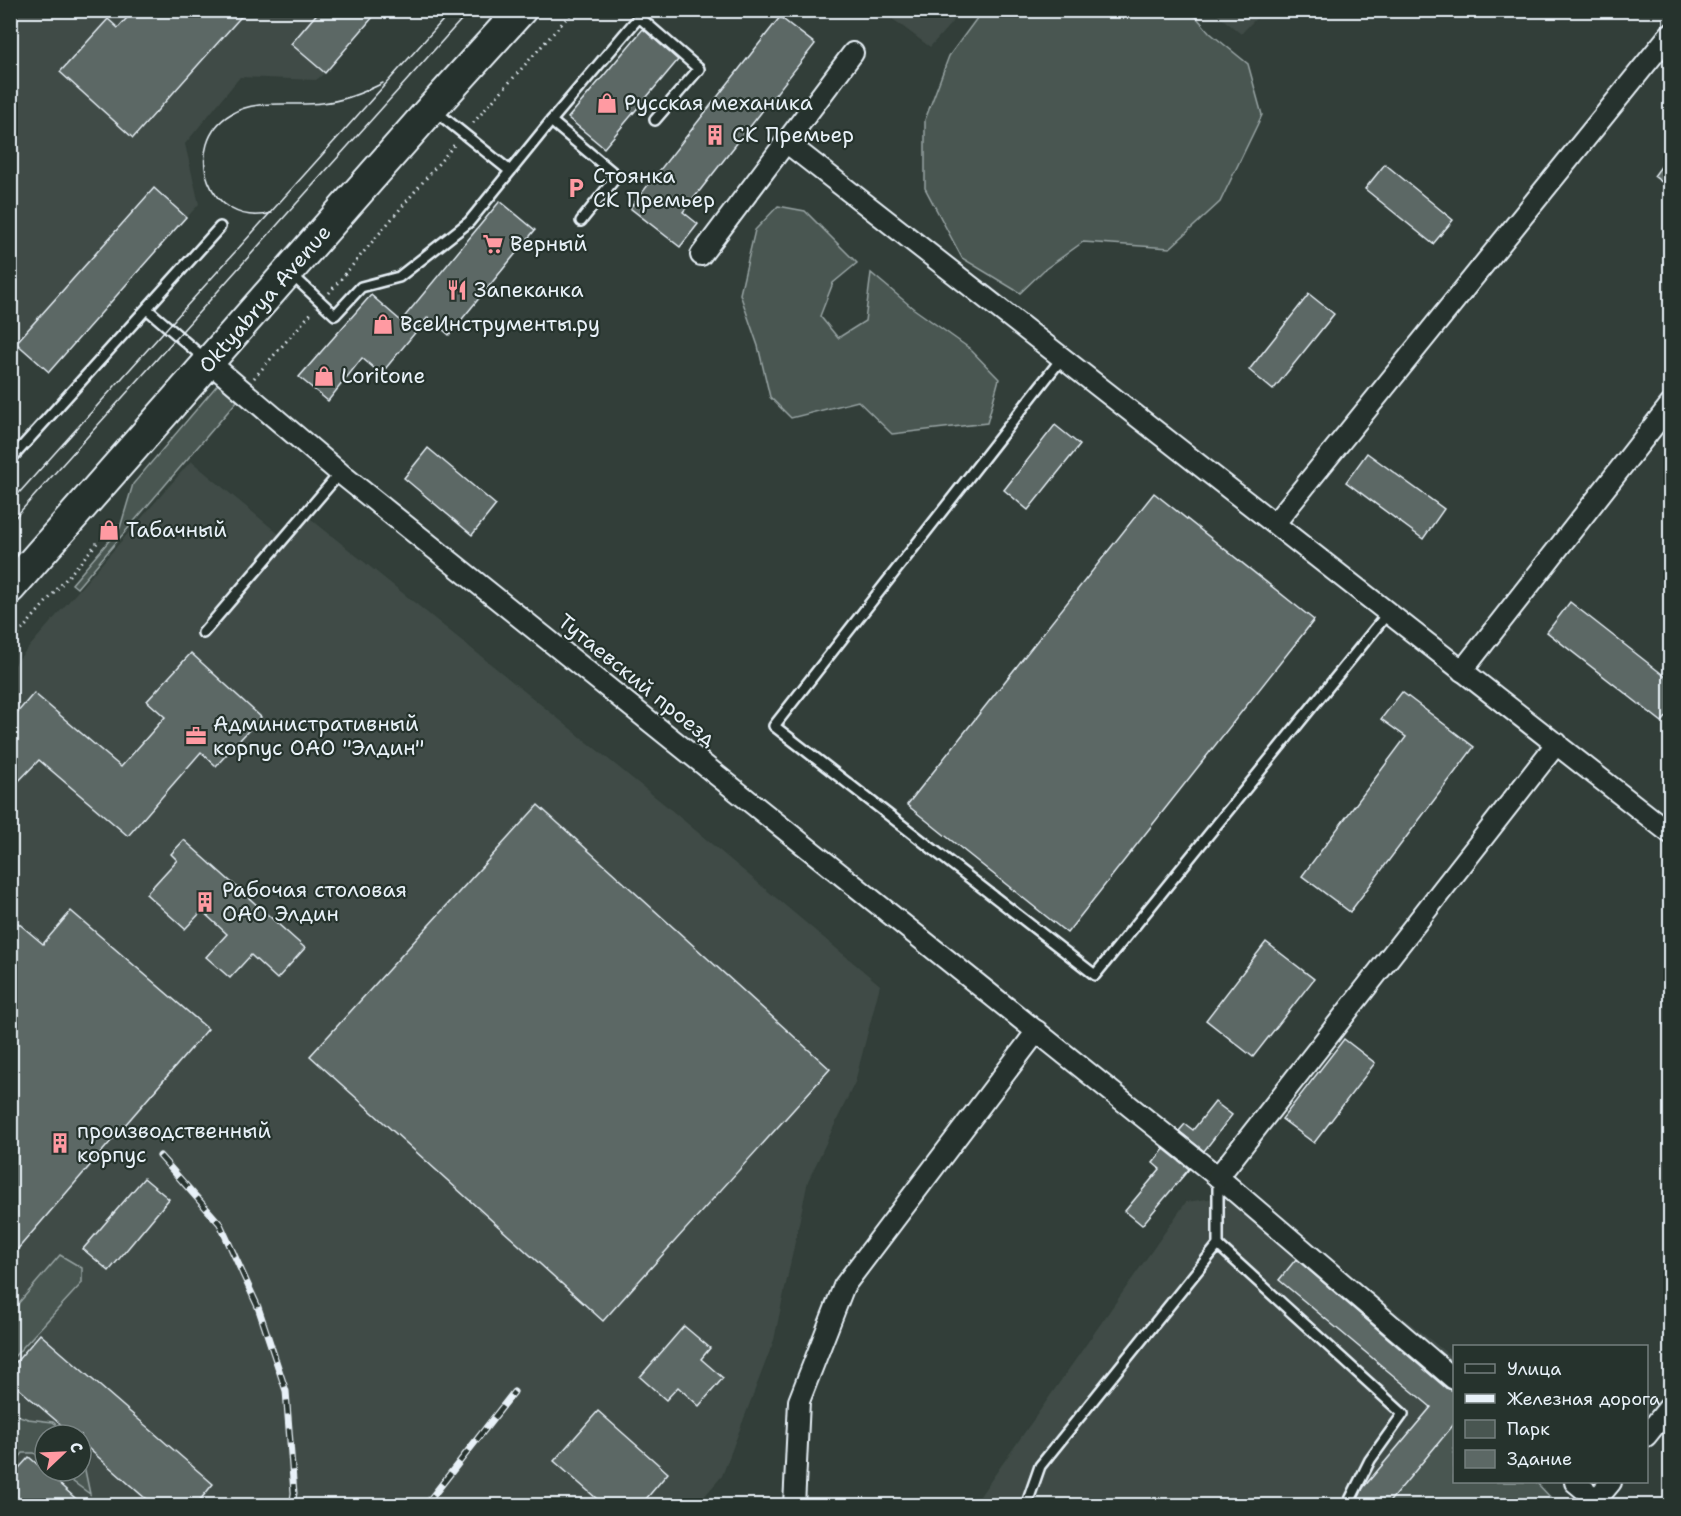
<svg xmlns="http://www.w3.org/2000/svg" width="1681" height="1516" font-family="'Shantell Sans',sans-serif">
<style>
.built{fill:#3f4b46;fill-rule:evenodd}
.green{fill:#495651;stroke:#98a4a4;stroke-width:1.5}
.building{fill:#5c6865;stroke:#e8f1f8;stroke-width:1.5}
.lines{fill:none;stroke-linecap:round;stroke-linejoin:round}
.service-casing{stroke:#e8f1f8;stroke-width:14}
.minor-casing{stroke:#e8f1f8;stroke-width:24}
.primary-casing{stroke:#e8f1f8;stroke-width:34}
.path{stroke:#e8f1f8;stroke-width:3;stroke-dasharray:1.5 4.5;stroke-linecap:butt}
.service{stroke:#26332d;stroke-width:9}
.minor{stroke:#26332d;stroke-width:20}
.primary{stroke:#26332d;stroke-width:30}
.tram{stroke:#e8f1f8;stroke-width:1.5}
.rail-casing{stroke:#e8f1f8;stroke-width:7}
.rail{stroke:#26332d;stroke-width:4.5;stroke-dasharray:14;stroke-linecap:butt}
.labels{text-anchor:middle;stroke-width:4.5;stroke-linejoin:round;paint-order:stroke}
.poi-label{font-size:21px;fill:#e8f1f8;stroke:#26332d;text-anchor:start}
.street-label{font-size:21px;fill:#e8f1f8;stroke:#26332d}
</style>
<rect width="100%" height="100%" fill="#323e39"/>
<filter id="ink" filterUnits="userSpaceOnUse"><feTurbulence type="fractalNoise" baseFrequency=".0167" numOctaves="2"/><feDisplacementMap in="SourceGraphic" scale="12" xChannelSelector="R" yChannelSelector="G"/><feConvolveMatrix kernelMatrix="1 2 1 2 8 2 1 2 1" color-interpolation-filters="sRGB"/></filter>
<g filter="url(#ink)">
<g class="built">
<path d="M10,11H379L325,73L316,80L240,77L185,144L199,204L49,372L11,337Z"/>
<path d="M882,11H962L930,47Z"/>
<path d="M1213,11H1263L1241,34Z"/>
<path d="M191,461L280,535L301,511L664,804L880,985L855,1082L808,1181L774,1340L722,1476L697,1505H11L10,669ZM45,1435H81V1471H45Z"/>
<path d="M1250,1193L1454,1359V1437L1394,1505L973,1506L1186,1202Z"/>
</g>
<g class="green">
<path d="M983,10L1191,11L1210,33L1248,64L1262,115L1220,202L1170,248L1083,242L1044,270L1020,293L962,258L925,188V120L949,56Z"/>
<path d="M778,206L805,211L857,263L833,283L820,316L838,338L865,321L871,273L914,309L969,348L999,379L987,423L892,434L858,401L791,418L770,397L758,346L740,294L755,230Z"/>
<path d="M218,384L237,401L77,588L72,584L120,528L133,484Z"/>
<path d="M60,1255L82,1268V1283L11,1360V1312Z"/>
<path d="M11,1413L28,1419L53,1422L68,1435H45V1461L34,1453H23L11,1468Z"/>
<path d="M1452,1424H1454V1482H1536L1552,1499L1562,1505L1372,1506Z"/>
<path d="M81,1451L90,1494L58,1471H81Z"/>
</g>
<g class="building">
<path d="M134,10H247L133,138L60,72L108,19L118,28Z"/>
<path d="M320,10H379L325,73L291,44Z"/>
<path d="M780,17L815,44L683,212L698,224L680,247L630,208Z"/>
<path d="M643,29L678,60L604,148L568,118Z"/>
<path d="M1671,153V189L1654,176Z"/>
<path d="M1385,164L1453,220L1433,244L1365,189Z"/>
<path d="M154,188L186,217L49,372L16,343Z"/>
<path d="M500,201L535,230L449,335L428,317L381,374L362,358L328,401L299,377L371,295L401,321Z"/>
<path d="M1309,294L1334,314L1273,390L1249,370Z"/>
<path d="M1055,425L1080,445L1028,510L1004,490Z"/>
<path d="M428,448L496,505L472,535L404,478Z"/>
<path d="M1367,453L1444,509L1423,539L1346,482Z"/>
<path d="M1154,493L1314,620L1067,933L907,805Z"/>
<path d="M1570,602L1671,681V711L1662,722L1547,632Z"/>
<path d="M191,653L261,717L216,766L201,752L128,836L39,760L10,790V721L34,693L121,767L165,717L147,701Z"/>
<path d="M1402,692L1474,747L1350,912L1302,876L1406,737L1381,719Z"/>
<path d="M538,805L830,1069L603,1321L310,1056Z"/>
<path d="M184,840L305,948L277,979L251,955L230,978L206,957L227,934L202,911L185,929L146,894L177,860L171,854Z"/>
<path d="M71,911L208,1029L10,1258V916L43,944Z"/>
<path d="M1266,942L1314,979L1253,1057L1206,1020Z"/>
<path d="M1344,1039L1375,1063L1314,1143L1282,1119Z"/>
<path d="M1215,1102L1232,1115L1204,1151L1179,1131L1185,1124L1193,1130Z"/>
<path d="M1164,1149L1189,1169L1142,1225L1125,1211L1160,1169L1153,1163Z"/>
<path d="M144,1178L169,1199L109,1271L83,1249Z"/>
<path d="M1296,1259L1446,1388L1455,1391V1423L1386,1506H1355L1363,1488L1431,1407L1279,1280Z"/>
<path d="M684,1326L710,1348L701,1359L723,1378L699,1406L678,1387L666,1400L640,1377Z"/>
<path d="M40,1334L213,1484L195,1506H154L81,1442V1435H73L10,1381V1369Z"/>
<path d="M598,1411L668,1473L640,1506H605L554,1461Z"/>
<path d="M29,1457L45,1471L84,1506H26L10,1492V1478Z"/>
</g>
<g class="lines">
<g class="service-casing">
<g id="service">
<path d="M434,110L510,171"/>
<path d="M551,121L617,176L581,221"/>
<path d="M291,274L335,315L361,287L399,277L469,222L551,121L639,17L699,69L655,120"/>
<path d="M147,309L205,359"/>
<path d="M1062,358L774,726L1095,975L1388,613"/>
<path d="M10,460L220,227"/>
<path d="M203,633L340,473"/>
<path d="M1218,1245L1403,1414L1370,1460L1347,1506"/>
<path d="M1026,1506L1040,1466L1218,1245V1179"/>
</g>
</g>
<g class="minor-casing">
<g id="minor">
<path d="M853,53L786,142L1670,833"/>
<path d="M701,255L786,142"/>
<path d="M209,362L340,473L1218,1177L1454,1379"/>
<path d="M1275,523L1670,34"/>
<path d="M1462,671L1670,405"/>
<path d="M1218,1177L1557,743"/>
<path d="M1646,1436L1670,1406"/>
<path d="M1575,1482L1604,1506"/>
<path d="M1596,1500L1611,1482"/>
<path d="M794,1506L799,1401L844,1286L1037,1031"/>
</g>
</g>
<g class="primary-casing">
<path id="primary" d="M10,588L432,108L521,10"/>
</g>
<g class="path">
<path d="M473,123L574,10"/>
<path d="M329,293L455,144"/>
<path d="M254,378L313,311"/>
<path d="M10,644L97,543"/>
</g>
<use href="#service" class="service"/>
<use href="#minor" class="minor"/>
<use href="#primary" class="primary"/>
<g class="tram">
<path d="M272,213C208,230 180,144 231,114C257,98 292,107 322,103C344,101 363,93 383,83"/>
<path d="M10,503L452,10"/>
<path d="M10,523L470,10"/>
</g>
<g class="rail-casing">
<g id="rail">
<path d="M160,1156L220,1224L258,1307L286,1391L294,1493L292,1506"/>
<path d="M425,1506L514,1392"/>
</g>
</g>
<use href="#rail" class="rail"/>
</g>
</g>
<defs>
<g id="shop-bare" transform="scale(1.62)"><path d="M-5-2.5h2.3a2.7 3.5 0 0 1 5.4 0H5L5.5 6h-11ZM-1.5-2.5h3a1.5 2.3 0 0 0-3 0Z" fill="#ff9aa2" stroke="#26332d" stroke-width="2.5" paint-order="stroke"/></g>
<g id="building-bare" transform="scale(1.62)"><path d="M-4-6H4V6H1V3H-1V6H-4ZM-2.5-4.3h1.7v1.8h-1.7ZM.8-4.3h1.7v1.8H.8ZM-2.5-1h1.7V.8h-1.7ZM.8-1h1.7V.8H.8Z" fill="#ff9aa2" stroke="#26332d" stroke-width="2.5" paint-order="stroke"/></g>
<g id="parking-bare" transform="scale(1.62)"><path d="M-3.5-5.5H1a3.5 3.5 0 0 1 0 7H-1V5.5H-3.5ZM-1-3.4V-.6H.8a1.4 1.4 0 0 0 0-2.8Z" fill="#ff9aa2" stroke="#26332d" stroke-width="2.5" paint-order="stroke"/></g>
<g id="supermarket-bare" transform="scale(1.62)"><path d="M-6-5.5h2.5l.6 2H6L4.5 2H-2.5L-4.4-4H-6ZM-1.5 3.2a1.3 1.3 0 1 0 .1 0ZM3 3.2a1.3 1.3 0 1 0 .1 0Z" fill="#ff9aa2" stroke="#26332d" stroke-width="2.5" paint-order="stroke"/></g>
<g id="restaurant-bare" transform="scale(1.62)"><path d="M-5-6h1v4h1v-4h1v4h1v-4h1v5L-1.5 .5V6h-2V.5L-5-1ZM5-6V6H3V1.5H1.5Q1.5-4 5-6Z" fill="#ff9aa2" stroke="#26332d" stroke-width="2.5" paint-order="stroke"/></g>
<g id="office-bare" transform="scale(1.62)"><path d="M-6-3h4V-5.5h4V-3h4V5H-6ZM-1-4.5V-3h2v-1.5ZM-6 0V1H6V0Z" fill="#ff9aa2" stroke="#26332d" stroke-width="2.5" paint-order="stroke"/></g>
</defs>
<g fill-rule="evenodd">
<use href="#shop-bare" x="607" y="103"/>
<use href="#building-bare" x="715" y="135"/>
<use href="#parking-bare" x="576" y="188"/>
<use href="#supermarket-bare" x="493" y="244"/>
<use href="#restaurant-bare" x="457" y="290"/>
<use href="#shop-bare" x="383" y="324"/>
<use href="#shop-bare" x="324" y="376"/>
<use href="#shop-bare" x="109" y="530"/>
<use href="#office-bare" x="196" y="736"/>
<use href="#building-bare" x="205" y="902"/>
<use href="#building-bare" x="60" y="1143"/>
</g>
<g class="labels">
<g class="poi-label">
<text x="624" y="110">Русская механика</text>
<text x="732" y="142">СК Премьер</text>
<text x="593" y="183">Стоянка<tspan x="593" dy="24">СК Премьер</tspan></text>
<text x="510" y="251">Верный</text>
<text x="474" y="297">Запеканка</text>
<text x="400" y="331">ВсеИнструменты.ру</text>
<text x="341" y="383">Loritone</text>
<text x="126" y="537">Табачный</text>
<text x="213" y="731">Административный<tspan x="213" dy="24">корпус ОАО "Элдин"</tspan></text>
<text x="222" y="897">Рабочая столовая<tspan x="222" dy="24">ОАО Элдин</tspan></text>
<text x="77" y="1138">производственный<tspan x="77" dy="24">корпус</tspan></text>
</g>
<g class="street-label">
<text transform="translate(265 299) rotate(-49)" y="7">Oktyabrya Avenue</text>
<text transform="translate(637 680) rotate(39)" y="7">Тутаевский проезд</text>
</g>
</g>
<rect width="1681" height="1516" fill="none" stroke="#26332d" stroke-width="36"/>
<rect x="18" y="18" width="1645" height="1480" fill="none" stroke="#e8f1f8" stroke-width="2" filter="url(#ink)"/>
<rect x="1453" y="1345" width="195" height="138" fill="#26332d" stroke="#747f7e" stroke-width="1.5"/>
<rect x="1465" y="1364" width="30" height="9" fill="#26332d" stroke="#747f7e" stroke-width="1.5"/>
<text x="1507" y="1375" font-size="18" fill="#e8f1f8">Улица</text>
<rect x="1465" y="1394" width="30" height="9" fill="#e8f1f8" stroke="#747f7e" stroke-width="1.5"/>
<text x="1507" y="1405" font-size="18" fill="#e8f1f8">Железная дорога</text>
<rect x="1465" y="1420" width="30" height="18" fill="#495651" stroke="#747f7e" stroke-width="1.5"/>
<text x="1507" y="1435" font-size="18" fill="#e8f1f8">Парк</text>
<rect x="1465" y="1450" width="30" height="18" fill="#5c6865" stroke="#747f7e" stroke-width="1.5"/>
<text x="1507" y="1465" font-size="18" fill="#e8f1f8">Здание</text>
<g transform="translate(63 1453) rotate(67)"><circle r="28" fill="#26332d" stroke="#747f7e" stroke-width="1.5"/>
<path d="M0-4.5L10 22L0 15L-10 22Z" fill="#ff9aa2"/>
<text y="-9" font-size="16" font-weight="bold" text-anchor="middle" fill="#e8f1f8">С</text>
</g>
</svg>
